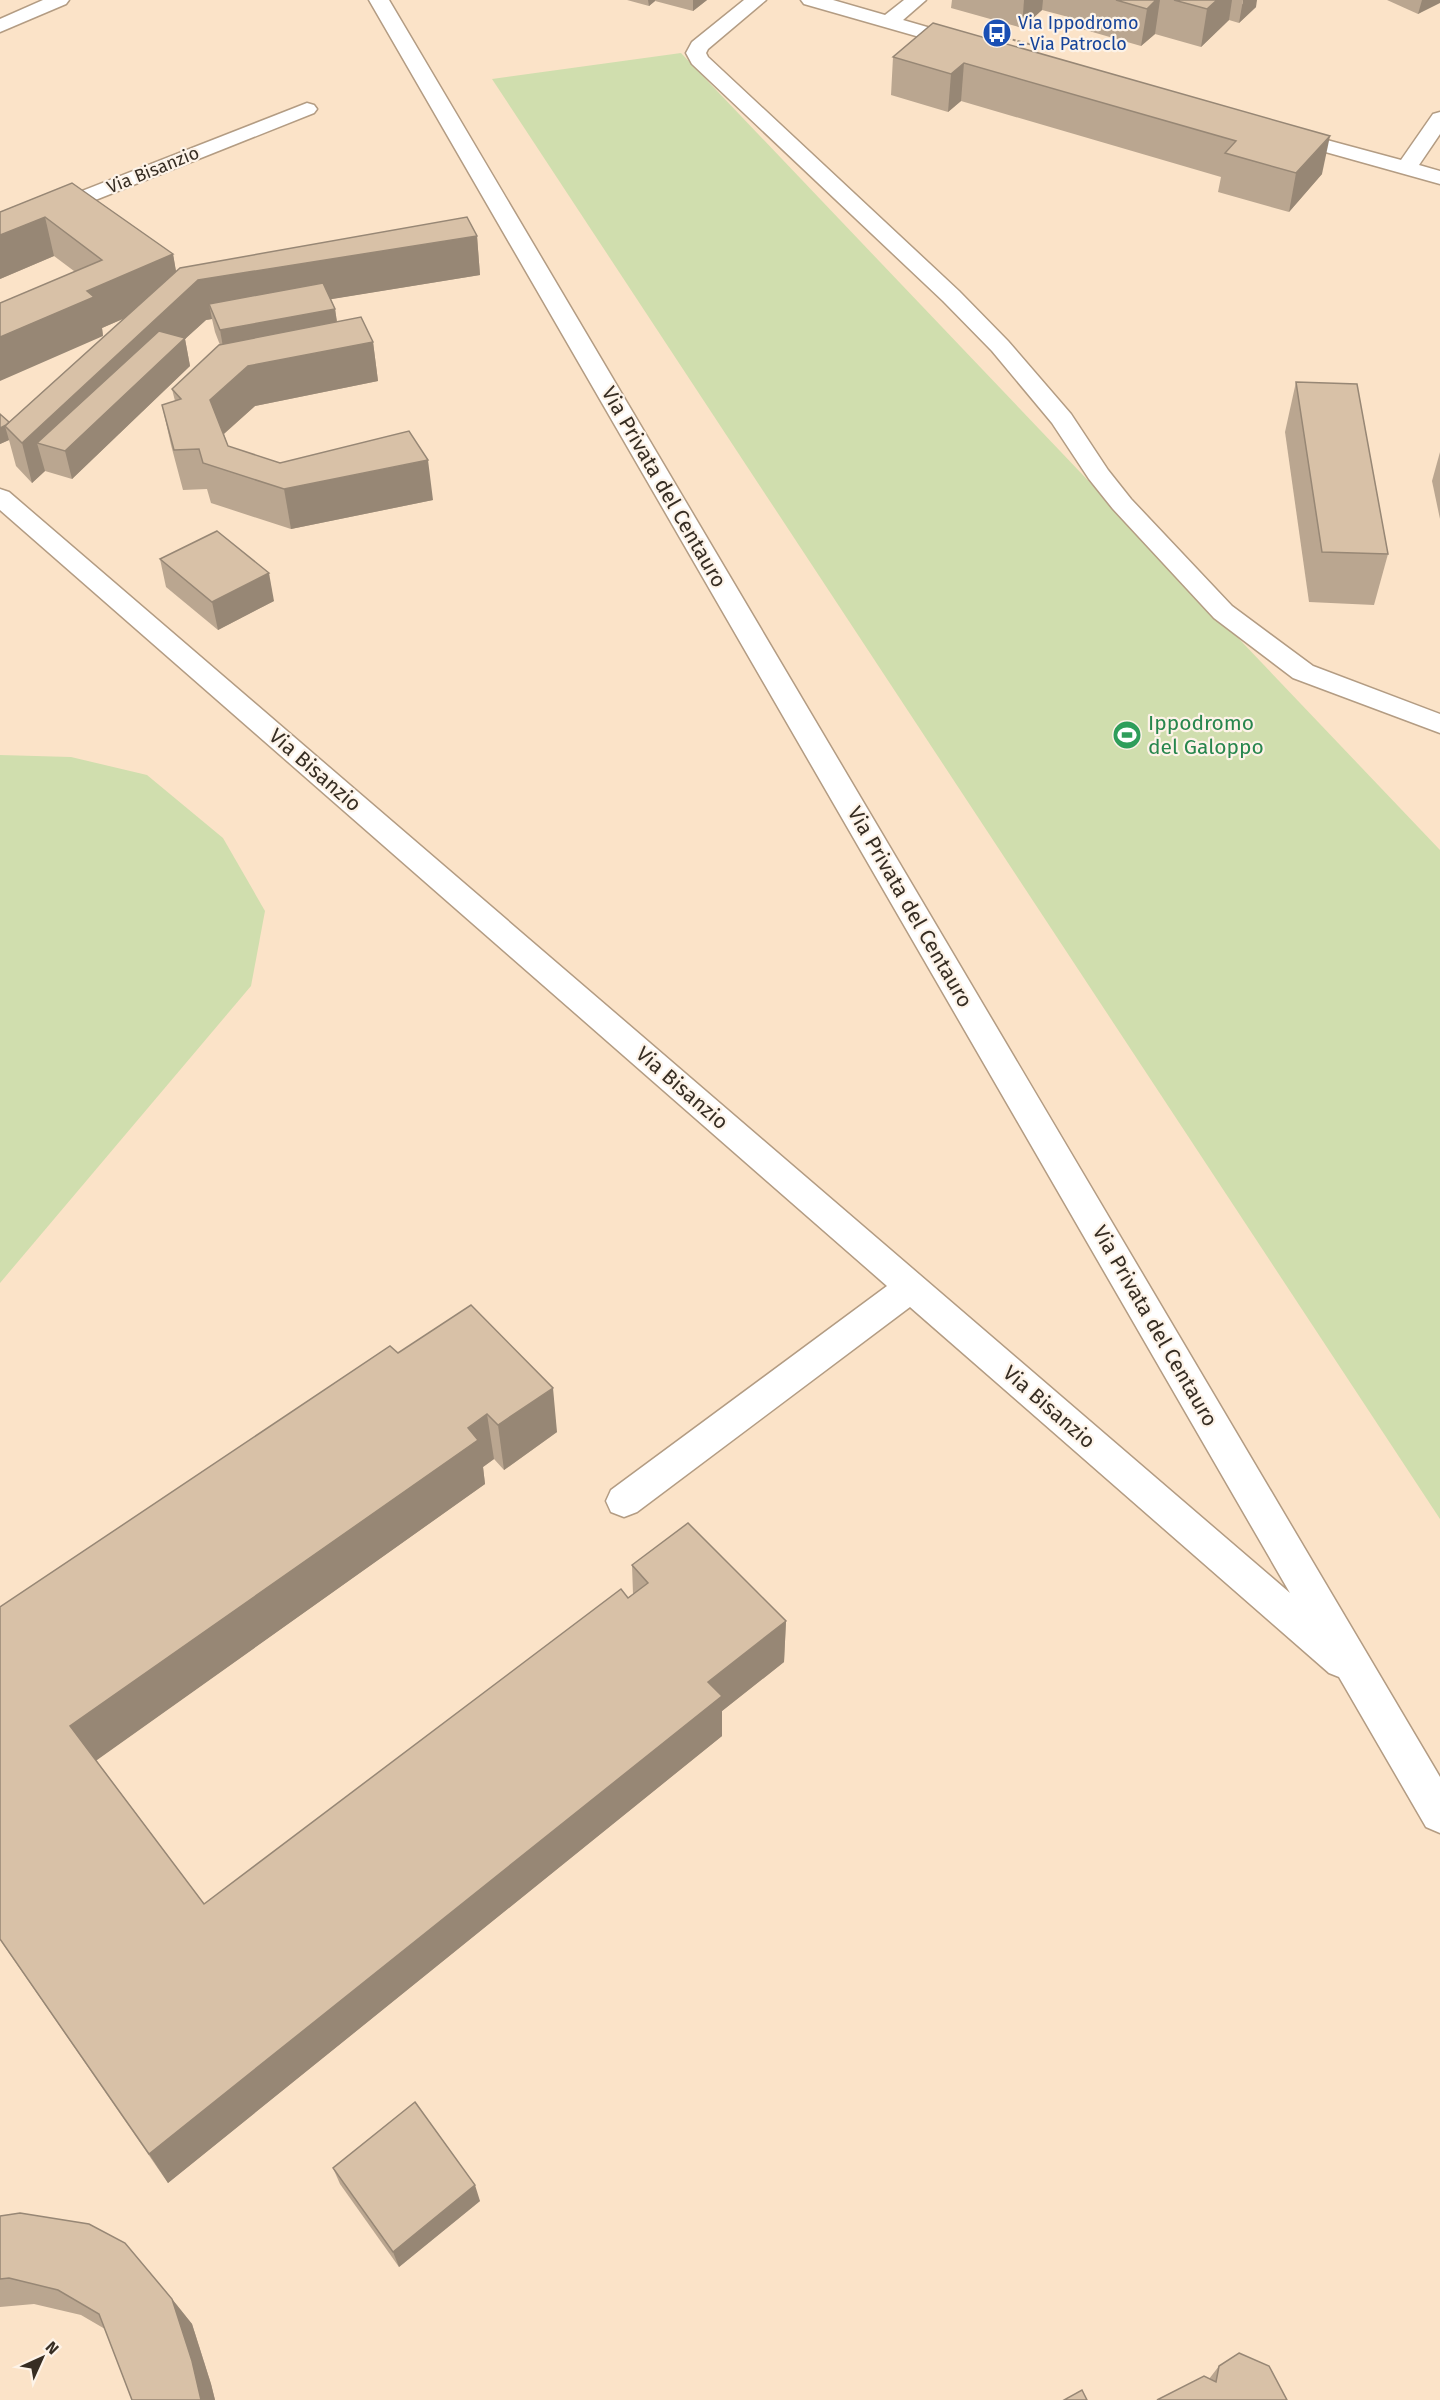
<svg xmlns="http://www.w3.org/2000/svg" width="1440" height="2400" font-family="'Fira Sans',sans-serif">
<style>
.green{fill:#d0deae}
.lines{fill:none;stroke-linecap:round;stroke-linejoin:round}
.minor-casing{stroke:#b39c83;stroke-width:3}
.major-casing{stroke:#b39c83;stroke-width:3}
.path{stroke:#9f8e7b;stroke-width:2;stroke-dasharray:3 2;stroke-linecap:butt}
.minor{fill:#fff;fill-rule:evenodd}
.major{fill:#fff;fill-rule:evenodd}
.wall{fill:#baa690}
.shaded-wall{fill:#978775}
.building{fill:#d8c1a7;stroke:#978775;stroke-width:1.5}
.labels{text-anchor:middle;stroke-width:4.5;stroke-linejoin:round;paint-order:stroke}
.far-transit-label{font-size:18px;fill:#164399;stroke:#fdf3e8;text-anchor:start}
.far-street-label{font-size:18px;fill:#362d23;stroke:#fdf3e8}
.street-label{font-size:21px;fill:#362d23;stroke:#fdf3e8}
.leisure-label{font-size:21px;fill:#27864d;stroke:#fdf3e8;text-anchor:start}
</style>
<rect width="100%" height="100%" fill="#fbe3c8"/>
<g class="green">
<path d="M681,53L1440,850V1519L492,79Z"/>
<path d="M0,755L71,757L147,775L223,838L265,911L251,986L0,1283Z"/>
</g>
<g class="lines">
<g class="minor-casing">
<g id="minor">
<path d="M369,0H389L1440,1777V1833L1426,1827L1339,1677L1329,1673L910,1307L637,1512L624,1517L611,1512L606,1501L611,1490L887,1286L0,510V489L9,492L1290,1593Z"/>
<path d="M744,0H766L708,49L706,53L708,57L959,291L1008,341L1071,414L1108,470L1131,499L1232,606L1313,666L1440,714V733L1293,678L1214,618L1113,509L1089,479L1052,423L992,351L943,301L692,64L686,53L692,42Z"/>
<path d="M801,0H833L885,15L904,0H926L903,20L972,40L975,44L972,48H958L804,4Z"/>
<path d="M307,103L314,105L317,109L314,113L0,238V223Z"/>
<path d="M1440,112V134L1419,165L1440,171V184L1279,139L1275,135L1279,131L1286,129L1401,160L1433,114Z"/>
</g>
</g>
<g class="major-casing">
<path id="major" d="M43,0H69L66,4L0,32V19Z"/>
</g>
<path class="path" d="M1003,37L1047,49"/>
<use href="#minor" class="minor"/>
<use href="#major" class="major"/>
</g>
<g class="wall">
<path d="M627,0H707L693,11L655,1L649,6Z"/>
<path d="M952,0H1243L1242,4L1256,7L1239,23L1229,20L1201,47L1155,34L1141,46L1075,27L1076,19L1042,10L1022,28L951,8Z"/>
<path d="M1387,0H1440L1418,14Z"/>
<path d="M933,23L1322,174L1289,212L1218,192L1221,177L961,101L948,112L891,95L893,57Z"/>
<path d="M72,183L173,254L176,272L477,236L480,275L331,299L335,309L337,322L373,342L378,381L255,406L224,434L228,446L280,463L433,500L291,529L211,503L207,489L183,490L171,445L162,405L175,401L172,389L220,345L215,332L212,319L206,320L185,339L190,366L72,479L45,471L32,483L16,466L9,440L0,444V414L9,422L125,318L102,328L103,336L74,271L54,256L0,279V212Z"/>
<path d="M1296,382L1388,554L1374,605L1309,602L1285,432Z"/>
<path d="M1440,452V519L1432,481Z"/>
<path d="M160,559L274,601L218,630L166,587Z"/>
<path d="M398,1353L557,1432L504,1470L494,1459L483,1467L485,1484L96,1760L204,1904L633,1594L632,1565L786,1621L784,1662L722,1711V1736L168,2183L0,1940V1607Z"/>
<path d="M333,2168L480,2201L399,2267L340,2184Z"/>
<path d="M0,2216L172,2299L192,2324L211,2384L215,2400H132L105,2329L81,2315L34,2304L0,2307Z"/>
<path d="M1219,2366L1287,2400H1157L1209,2379Z"/>
</g>
<g class="shaded-wall">
<path d="M648,0H655V1L649,6Z"/>
<path d="M693,0H707L693,11Z"/>
<path d="M1024,0H1043L1042,10L1022,28Z"/>
<path d="M1156,0H1160L1155,34L1141,46L1147,9Z"/>
<path d="M1217,0H1232L1229,20L1201,47L1207,9Z"/>
<path d="M1243,0H1257L1256,7L1239,23Z"/>
<path d="M1422,0H1440V3L1418,14Z"/>
<path d="M964,63L961,101L948,112L951,74Z"/>
<path d="M1330,136L1322,174L1289,212L1296,173Z"/>
<path d="M45,217L54,256L0,279V235Z"/>
<path d="M477,236L480,275L215,318L209,304L212,319L206,320L185,339L190,366L72,479L65,451L37,443L45,471L32,483L22,443L198,280Z"/>
<path d="M173,254L180,294L102,328L103,336L0,381V337L87,291Z"/>
<path d="M335,309L339,336L225,358L220,330Z"/>
<path d="M373,342L378,381L255,406L218,439L210,400L248,366Z"/>
<path d="M5,426L9,440L0,444V428Z"/>
<path d="M428,460L433,500L291,529L284,489Z"/>
<path d="M269,573L274,601L218,630L212,602Z"/>
<path d="M553,1388L557,1432L504,1470L498,1425Z"/>
<path d="M487,1414L494,1459L483,1467L485,1484L90,1765L70,1726Z"/>
<path d="M786,1621L784,1662L722,1711V1736L168,2183L149,2154L708,1682Z"/>
<path d="M475,2185L480,2201L399,2267L393,2252Z"/>
<path d="M172,2299L192,2324L211,2384L215,2400H201Z"/>
</g>
<g class="building">
<path d="M1116,0H1156L1147,9Z"/>
<path d="M1174,0H1217L1207,9Z"/>
<path d="M933,23L1330,136L1296,173L1225,153L1236,141L964,63L951,74L893,57Z"/>
<path d="M72,183L173,254L87,291L94,297L0,337V303L102,260L45,217L0,235V212Z"/>
<path d="M467,217L477,236L198,280L22,443L5,426L180,268Z"/>
<path d="M323,283L335,309L220,330L209,304Z"/>
<path d="M361,317L373,342L248,366L210,400L228,446L280,463L409,431L428,460L284,489L203,463L199,449L174,450L162,405L181,399L172,389L219,345Z"/>
<path d="M159,331L185,338L65,451L37,443Z"/>
<path d="M1296,382L1357,384L1388,554L1322,552Z"/>
<path d="M0,414L9,422L6,425L0,428Z"/>
<path d="M217,531L269,573L212,602L160,559Z"/>
<path d="M471,1305L553,1388L498,1425L487,1414L468,1428L478,1440L70,1726L204,1904L621,1589L628,1598L648,1583L632,1565L688,1523L786,1621L708,1682L722,1696L149,2154L0,1939V1607L390,1346L398,1353Z"/>
<path d="M415,2102L475,2185L393,2252L333,2168Z"/>
<path d="M20,2213L89,2224L125,2243L172,2299L192,2361L201,2400H132L99,2314L58,2290L9,2278L0,2279V2216Z"/>
<path d="M1239,2353L1269,2366L1287,2400H1157L1204,2376L1216,2382L1219,2366Z"/>
<path d="M1082,2390L1087,2400H1064Z"/>
</g>
<defs>
<g id="bus-disc" transform="scale(1.5)"><circle r="9.5" fill="#1a4fb4" stroke="#fdf3e8"/><path d="M-5-6H5V4H4V6H2V4H-2V6H-4V4H-5ZM-3.5-4V0h7V-4ZM-3.5 1.2v1.5H-2V1.2ZM2 1.2v1.5H3.5V1.2Z" fill="#fff"/></g>
<g id="stadium-disc" transform="scale(1.5)"><circle r="9.5" fill="#2e9e5b" stroke="#fdf3e8"/><path d="M0-5a6.5 5 0 1 0 0 10a6.5 5 0 1 0 0-10ZM-3.5-1.8h7v3.6h-7Z" fill="#fff"/></g>
</defs>
<g fill-rule="evenodd">
<use href="#bus-disc" x="997" y="33"/>
<use href="#stadium-disc" x="1127" y="735"/>
</g>
<g class="labels">
<g class="far-transit-label">
<text x="1018" y="29">Via Ippodromo<tspan x="1018" dy="21">- Via Patroclo</tspan></text>
</g>
<g class="far-street-label">
<text transform="translate(153 170) rotate(-22)" y="6">Via Bisanzio</text>
</g>
<g class="street-label">
<text transform="translate(664 487) rotate(60)" y="7">Via Privata del Centauro</text>
<text transform="translate(315 770) rotate(41)" y="7">Via Bisanzio</text>
<text transform="translate(910 907) rotate(60)" y="7">Via Privata del Centauro</text>
<text transform="translate(682 1088) rotate(41)" y="7">Via Bisanzio</text>
<text transform="translate(1155 1326) rotate(60)" y="7">Via Privata del Centauro</text>
<text transform="translate(1049 1407) rotate(41)" y="7">Via Bisanzio</text>
</g>
<g class="leisure-label">
<text x="1148" y="730">Ippodromo<tspan x="1148" dy="24">del Galoppo</tspan></text>
</g>
</g>
<g transform="translate(42 2358) rotate(45)" stroke="#fdf3e8" stroke-width="4.5" paint-order="stroke">
<path d="M0-4.5L10 22L0 15L-10 22Z" fill="#362d23"/>
<text y="-9" font-size="16" font-weight="bold" text-anchor="middle" fill="#362d23">N</text>
</g>
</svg>
